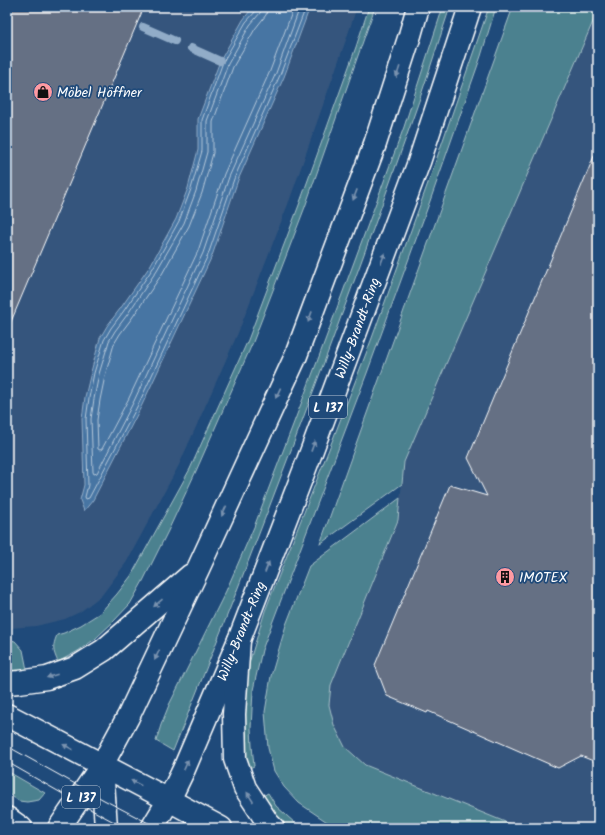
<svg xmlns="http://www.w3.org/2000/svg" width="605" height="835" font-family="Kalam,sans-serif">
<style>
.built{fill:#34557d}
.green{fill:#4c818f;stroke:#a6c0c7}
.water{fill:#4775a3;stroke:#91acc8}
.lines{fill:none;stroke-linecap:round;stroke-linejoin:round}
.shore{stroke:#b5c8da;stroke-width:1}
.stream{stroke:#91acc8;stroke-width:8}
.building{fill:#657084;stroke:#fff}
.major-casing{stroke:#fff;stroke-width:25}
.highway-casing{stroke:#fff;stroke-width:25}
.major{stroke:#1f4a7a;stroke-width:22}
.highway{stroke:#1f4a7a;stroke-width:22}
.tram{stroke:#fff;stroke-width:1}
.oneway{fill:#7992af}
.labels{text-anchor:middle;stroke-width:3.5;stroke-linejoin:round;paint-order:stroke}
.shield{fill:#1f4a7a;stroke:#bcc9d7;stroke-width:1}
.shield-label{font-size:13px;font-weight:bold;fill:#fff}
.poi-label{font-size:14px;fill:#fff;stroke:#1f4a7a;text-anchor:start}
.street-label{font-size:14px;fill:#fff;stroke:#1f4a7a}
</style>
<rect width="100%" height="100%" fill="#1f4a7a"/>
<filter id="ink" filterUnits="userSpaceOnUse"><feTurbulence type="fractalNoise" baseFrequency=".025" numOctaves="2"/><feDisplacementMap in="SourceGraphic" scale="8" xChannelSelector="R" yChannelSelector="G"/><feConvolveMatrix kernelMatrix="1 2 1 2 8 2 1 2 1" color-interpolation-filters="sRGB"/></filter>
<g filter="url(#ink)">
<g class="built">
<path d="M7,7H357L347,37L290,199L238,333L179,465L126,563L102,595L80,612L65,619L36,626L11,628L7,627Z"/>
<path d="M598,10V828H520L365,765L345,747L334,725L329,705L331,685L398,520L404,462Z"/>
</g>
<g class="green">
<path d="M369,7H375L305,207L253,342L196,471L168,531L143,581L130,604L113,622L95,639L78,651L58,662C53,651 52,647 57,635L64,633L81,625L100,613L117,594L131,576L190,469L248,340L299,205L356,47Z"/>
<path d="M443,7H450C436,49 423,91 408,132C334,340 256,546 173,751L156,741L161,725L169,705L226,591L254,527L317,362L404,127Z"/>
<path d="M489,7H496L481,56L430,201L367,373L262,650L253,690L251,728L252,746L254,766L247,769L243,743L244,701L250,660L265,611L333,439L372,338L432,172Z"/>
<path d="M513,7H598V10L404,462L402,484L320,544Z"/>
<path d="M400,498L398,520L331,685L329,705L334,725L345,747L365,765L520,828H336L299,803L284,787L274,771L268,748L265,712L271,676L286,625L309,566Z"/>
<path d="M7,639L15,641L23,650L27,670L7,672Z"/>
<path d="M7,771L45,793L39,800L27,802L19,801L7,793Z"/>
<path d="M268,793L276,806L296,824L302,828C298,828 292,829 289,828C280,824 266,804 261,797Z"/>
</g>
<path class="water" d="M253,7H310L284,77L238,180L212,256L142,405L93,500L84,511L80,500L84,485L82,419L85,397L91,372L100,338L107,326L120,309L150,266L176,219L188,188L198,150V119L220,61L243,20Z"/>
<g class="lines">
<g class="shore">
<path d="M257,7L256,11L246,22L223,62L202,120V151L191,189L179,221L153,268L123,312L111,328L104,340L94,373L89,398L86,419L88,485L85,497L86,499L89,498L139,403L208,255L234,179L280,75L306,7"/>
<path d="M262,7L260,13L250,25L228,64L207,121V152L196,191L184,223L157,270L127,315L115,331L109,341L99,374L94,399L91,419L93,472L94,474L97,473L134,401L203,253L229,177L276,73L300,7"/>
<path d="M268,7L266,15L255,29L233,67L213,122V153L202,193L189,226L162,274L132,318L120,334L114,344L105,376L100,400L97,420L98,449L100,450L102,449L129,398L198,251L224,174L270,71L294,7"/>
</g>
<g class="stream">
<path d="M251,7L253,8"/>
<path d="M143,27L175,41"/>
<path d="M191,48L220,61"/>
</g>
</g>
<g class="building">
<path d="M7,7H144L7,331Z"/>
<path d="M597,149H598V763L581,756L558,768L428,711L427,713L387,696L375,665L450,485L487,496L468,458Z"/>
</g>
<g class="lines">
<g class="major-casing">
<g id="major">
<path d="M7,683L19,682L47,678L75,668L104,650L191,575"/>
<path d="M7,715L169,800"/>
<path d="M102,765L106,828"/>
<path d="M7,818L21,828"/>
<path d="M59,828L102,765L128,717L198,569L295,358L375,144L410,35L418,7"/>
<path d="M152,828L169,800L184,769L239,640L306,466L419,162L470,7"/>
</g>
</g>
<g class="highway-casing">
<g id="highway">
<path d="M239,640L234,714L235,759L245,788L268,823L273,828"/>
<path d="M169,800L221,828"/>
</g>
</g>
<use href="#major" class="major"/>
<use href="#highway" class="highway"/>
<g class="tram">
<path d="M7,746L104,800L158,828"/>
<path d="M7,762L77,802L125,828"/>
</g>
</g>
<defs><path id="oneway-solid" d="M-6-.8H1V-3.2L6.5 0L1 3.2V.8H-6Z"/></defs>
<g class="oneway">
<use href="#oneway-solid" transform="translate(398 72) rotate(108)"/>
<use href="#oneway-solid" transform="translate(355 195) rotate(111)"/>
<use href="#oneway-solid" transform="translate(383 258) rotate(-69)"/>
<use href="#oneway-solid" transform="translate(310 317) rotate(110)"/>
<use href="#oneway-solid" transform="translate(278 393) rotate(115)"/>
<use href="#oneway-solid" transform="translate(313 446) rotate(-70)"/>
<use href="#oneway-solid" transform="translate(224 511) rotate(115)"/>
<use href="#oneway-solid" transform="translate(267 567) rotate(-69)"/>
<use href="#oneway-solid" transform="translate(158 603) rotate(139)"/>
<use href="#oneway-solid" transform="translate(157 655) rotate(115)"/>
<use href="#oneway-solid" transform="translate(52 676) rotate(162)"/>
<use href="#oneway-solid" transform="translate(68 747) rotate(-153)"/>
<use href="#oneway-solid" transform="translate(186 765) rotate(-67)"/>
<use href="#oneway-solid" transform="translate(136 783) rotate(-152)"/>
<use href="#oneway-solid" transform="translate(250 797) rotate(-123)"/>
</g>
</g>
<defs>
<g id="shop-disc" transform="scale(1)"><circle r="9.5" fill="#ff9aa2" stroke="#1f4a7a"/><path d="M-5-2.5h2.3a2.7 3.5 0 0 1 5.4 0H5L5.5 6h-11ZM-1.5-2.5h3a1.5 2.3 0 0 0-3 0Z" fill="#111"/></g>
<g id="building-disc" transform="scale(1)"><circle r="9.5" fill="#ff9aa2" stroke="#1f4a7a"/><path d="M-4-6H4V6H1V3H-1V6H-4ZM-2.5-4.3h1.7v1.8h-1.7ZM.8-4.3h1.7v1.8H.8ZM-2.5-1h1.7V.8h-1.7ZM.8-1h1.7V.8H.8Z" fill="#111"/></g>
</defs>
<g fill-rule="evenodd">
<use href="#shop-disc" x="43" y="92"/>
<use href="#building-disc" x="505" y="577"/>
</g>
<g class="labels">
<g class="shield">
<rect x="309" y="396" width="38" height="22" rx="3"/>
<rect x="62" y="786" width="38" height="22" rx="3"/>
</g>
<g class="shield-label">
<text x="328" y="412">L 137</text>
<text x="81" y="802">L 137</text>
</g>
<g class="poi-label">
<text x="57" y="97">Möbel Höffner</text>
<text x="519" y="582">IMOTEX</text>
</g>
<g class="street-label">
<text transform="translate(357 328) rotate(-70)" y="5">Willy-Brandt-Ring</text>
<text transform="translate(241 631) rotate(-68)" y="5">Willy-Brandt-Ring</text>
</g>
</g>
<rect width="605" height="835" fill="none" stroke="#1f4a7a" stroke-width="24"/>
<rect x="12" y="12" width="581" height="811" fill="none" stroke="#fff" stroke-width="1.5" filter="url(#ink)"/>
</svg>
